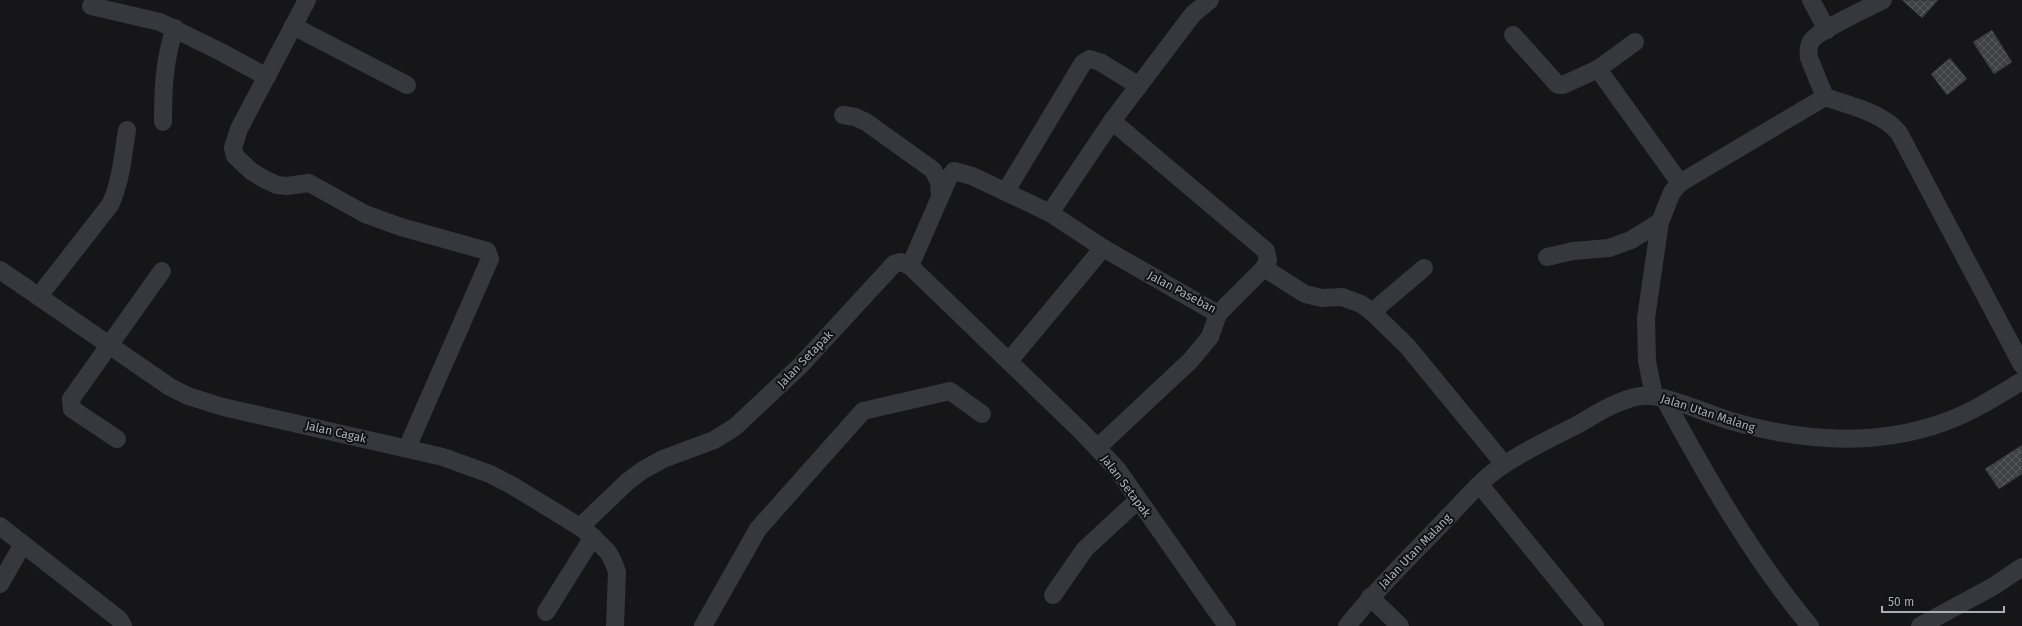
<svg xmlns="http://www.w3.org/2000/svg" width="2022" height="626" font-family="'Fira Sans',sans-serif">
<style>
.building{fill:url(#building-cross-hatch);stroke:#303034}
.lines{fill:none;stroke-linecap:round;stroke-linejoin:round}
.minor{stroke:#37383d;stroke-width:18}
.labels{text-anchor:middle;stroke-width:4;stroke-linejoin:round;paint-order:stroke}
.street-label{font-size:12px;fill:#a8adb8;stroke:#111113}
</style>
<defs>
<pattern id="building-cross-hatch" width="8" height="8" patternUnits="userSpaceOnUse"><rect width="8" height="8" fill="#404145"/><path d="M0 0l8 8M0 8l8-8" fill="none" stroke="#595a5e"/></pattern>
</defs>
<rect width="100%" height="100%" fill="#161618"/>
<g class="building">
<path d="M1902,0H1938L1922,18Z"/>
<path d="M1992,30L2012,62L1994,74L1973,42Z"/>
<path d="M1950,58L1967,79L1947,95L1931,74Z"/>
<path d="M2022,445V474L1999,489L1985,469Z"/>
</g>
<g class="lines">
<g class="minor">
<path d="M307,0L239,129L233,148L235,156L251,171L264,179L277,185L287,186L309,183L365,214L401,227L487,251L490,259L407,448"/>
<path d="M1811,0L1827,30"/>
<path d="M91,6L160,22L221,52L267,77"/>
<path d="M293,26L407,85"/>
<path d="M1513,35L1558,85H1563L1598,69L1680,183"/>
<path d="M1598,69L1635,42"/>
<path d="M1825,97L1809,58C1808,51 1808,45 1812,40C1821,29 1868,8 1883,0"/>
<path d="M843,115L855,117L866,122L933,170L939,182L940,197"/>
<path d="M1112,121L1266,251L1268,261L1264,268"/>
<path d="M163,122C163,89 164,60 175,28"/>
<path d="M1006,191L1083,63L1090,59L1100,62L1139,86"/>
<path d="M1050,213L1112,121L1193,14L1210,0"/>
<path d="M1547,257L1573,251L1609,248L1631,240L1660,222"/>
<path d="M910,266L948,179L954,171L972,176L1050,213L1103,248L1218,314L1264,268L1305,294L1322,298L1342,297L1361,304L1372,312L1424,268"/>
<path d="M0,270L170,387L188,396L223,407L443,457L490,474L513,486L580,527L593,537L608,552L613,561L617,572L615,626"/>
<path d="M39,296L110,205C121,182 123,155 127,130"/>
<path d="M1372,312L1407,346L1504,464"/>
<path d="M1009,361L1103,248"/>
<path d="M1654,396L1647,361L1646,318L1660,222L1672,192L1680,183L1825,97C1850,106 1882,112 1899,133L2022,365"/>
<path d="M1664,398C1706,476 1753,558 1810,626"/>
<path d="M117,439L72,409L71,399L162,271"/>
<path d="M1097,448L1190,361L1210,337L1218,314"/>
<path d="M1480,485L1595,626"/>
<path d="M0,526L119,619L123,626"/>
<path d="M580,527L627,482L643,470L663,459L714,440L735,427L801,365L894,264L901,262L910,266L1081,431L1117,469L1227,626"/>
<path d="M0,584L23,544"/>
<path d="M1053,595L1085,549L1138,500"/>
<path d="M1370,597L1400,626"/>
<path d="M546,612L593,537"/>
<path d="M703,626L758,529L863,411L950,391L982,414"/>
<path d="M1347,626C1377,588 1412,555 1445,520C1464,501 1482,478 1505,464C1528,449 1553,437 1577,425C1596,414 1619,399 1641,396C1662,393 1708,414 1731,421C1800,441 1873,447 1942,423C1971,413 1997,396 2022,381"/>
<path d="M1920,626L1994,586L2022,567"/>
</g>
</g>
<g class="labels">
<g class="street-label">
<text transform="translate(1182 292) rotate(28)" y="4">Jalan Paseban</text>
<text transform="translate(805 359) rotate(-46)" y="4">Jalan Setapak</text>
<text transform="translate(1708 413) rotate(18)" y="4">Jalan Utan Malang</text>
<text transform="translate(336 432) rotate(13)" y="4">Jalan Cagak</text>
<text transform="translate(1126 486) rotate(53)" y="4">Jalan Setapak</text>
<text transform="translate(1415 551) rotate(-46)" y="4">Jalan Utan Malang</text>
</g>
</g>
<path d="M1882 606v6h122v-6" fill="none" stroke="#a8adb8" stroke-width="2"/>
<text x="1888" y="606" font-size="12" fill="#a8adb8" stroke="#111113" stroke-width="3" paint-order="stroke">50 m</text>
</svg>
